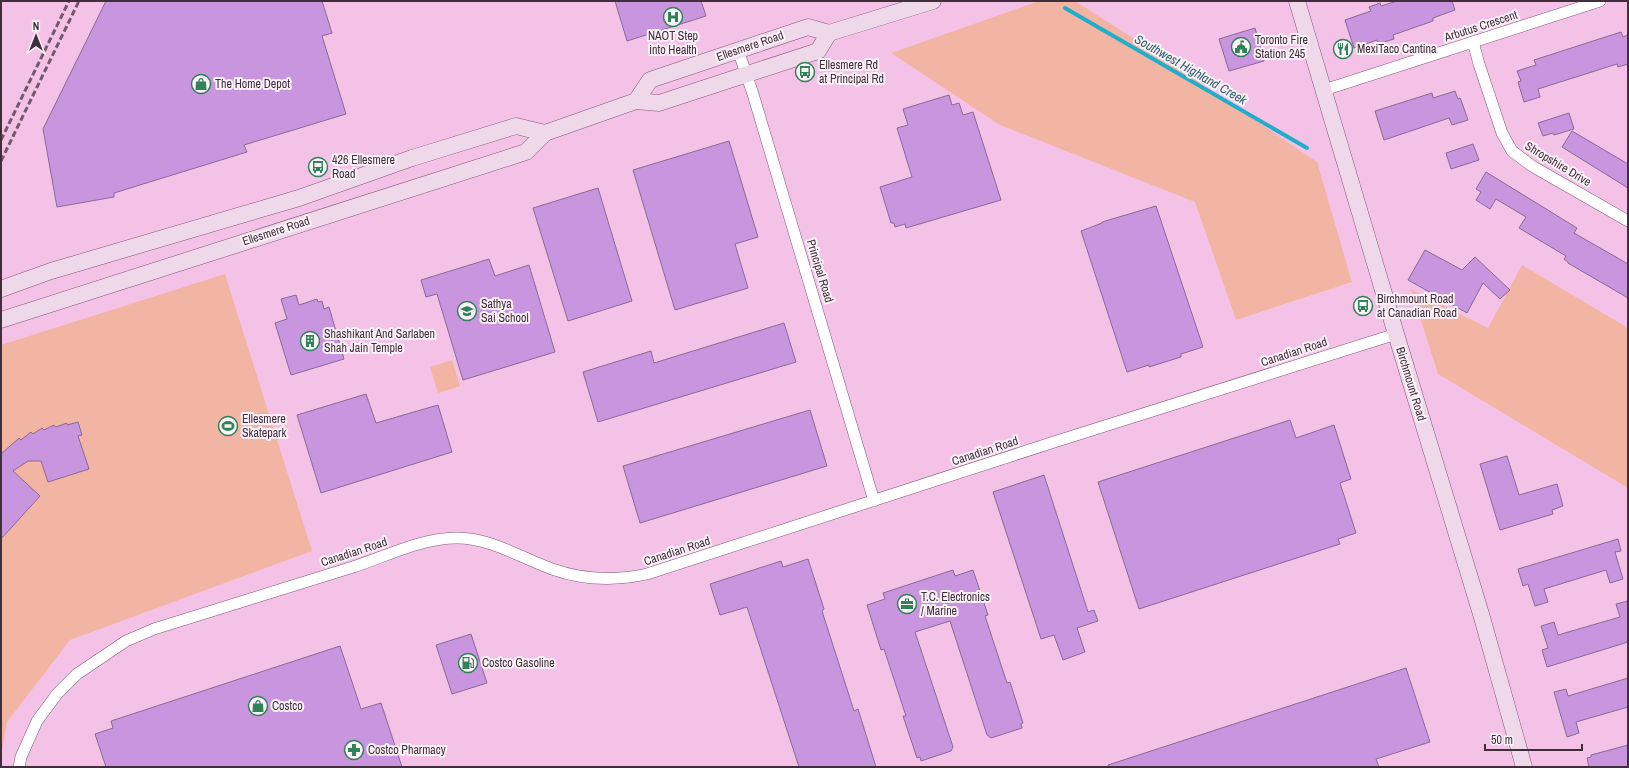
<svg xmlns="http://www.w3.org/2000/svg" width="1629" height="768" font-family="'Archivo Narrow',sans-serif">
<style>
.green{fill:#f3b5a3}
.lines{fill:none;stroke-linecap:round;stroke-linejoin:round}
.stream{stroke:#21aecb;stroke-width:4}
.building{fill:#ca95df;stroke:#896a95}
.minor-casing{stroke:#835778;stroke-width:12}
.secondary-casing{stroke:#835778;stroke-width:17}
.minor{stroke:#fff;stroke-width:11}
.secondary{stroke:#efd8ea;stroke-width:16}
.rail{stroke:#73586c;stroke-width:3;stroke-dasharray:6 3;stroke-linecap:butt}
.labels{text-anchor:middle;stroke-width:4;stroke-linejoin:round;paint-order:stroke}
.street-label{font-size:12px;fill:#412e3c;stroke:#fcf2f9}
.poi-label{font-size:12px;fill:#412e3c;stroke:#fcf2f9;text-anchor:start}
.water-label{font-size:13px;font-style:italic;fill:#2c606d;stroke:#fcf2f9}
</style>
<rect width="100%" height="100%" fill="#f5c2e7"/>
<g class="green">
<path d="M1039,1H1075L1150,49L1317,162L1352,282L1236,320L1195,202L1000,125L891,53Z"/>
<path d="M1522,265L1628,328V488L1438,374L1411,289L1488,328Z"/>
<path d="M225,274L312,551L70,640L7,722L1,755V345Z"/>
<path d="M452,360L460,386L438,393L430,367Z"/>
</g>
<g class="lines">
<path class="stream" d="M1065,8L1307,148"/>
</g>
<g class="building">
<path d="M106,1H322L332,33L322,36L346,114L244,145L247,152L114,193V197L57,207L43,129Z"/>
<path d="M615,1H701L706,16L627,41Z"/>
<path d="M1397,1H1452L1455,10L1433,18V21L1393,35L1394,39L1378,44L1377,40L1354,48L1345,20L1371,11L1369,7L1380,3L1381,6Z"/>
<path d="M1255,28L1264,61L1229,71L1219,39Z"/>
<path d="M1621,32L1623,37L1628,35V64L1618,67L1617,64L1538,89L1540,97L1524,102L1518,82L1521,81L1517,71L1536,65L1534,60Z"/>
<path d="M1455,91L1458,99L1460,98L1461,100L1468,120L1452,125L1449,118L1384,140L1375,111L1432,93L1433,98Z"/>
<path d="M949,95L952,105L959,103L963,115L973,112L1001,200L906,228L905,224L895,227L894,223H891L880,187L912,177L897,128L908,125L903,109Z"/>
<path d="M1569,113L1574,129L1554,135L1553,133L1543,136L1538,123Z"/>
<path d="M1572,131L1628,164V188L1562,147Z"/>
<path d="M729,141L758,237L735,244L748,288L675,310L633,170Z"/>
<path d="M1473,144L1479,160L1451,169L1446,153Z"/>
<path d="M1486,172L1577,228L1574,233L1628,264V298L1568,263V262L1564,259L1566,256L1519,228L1526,217L1496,199L1490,209L1476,200L1481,192L1476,189Z"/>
<path d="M598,188L632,301L568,321L533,208Z"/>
<path d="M1156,206L1203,347L1181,354V357L1149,367V365L1127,372L1081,231L1102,223V222Z"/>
<path d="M1425,250L1462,270L1475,257L1510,290L1500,299L1483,283L1467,313L1408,280Z"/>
<path d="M489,259L495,276L529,265L555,352L463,380L437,294L426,297L421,280Z"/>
<path d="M296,295L299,305L317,299L318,302L322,301L324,309L329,307L344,359L291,375L275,323L287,319L281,299Z"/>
<path d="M784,323L796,362L598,422L583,372L651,351L654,363Z"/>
<path d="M366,394L376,423L438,405L452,452L321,493L297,415Z"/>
<path d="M810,410L827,466L640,523L623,466Z"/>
<path d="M1290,420L1296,438L1334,425L1351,479L1340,483L1356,533L1338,539L1340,544L1139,609L1098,482Z"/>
<path d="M78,422L82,435L78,436L89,469L48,482L41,461H28L13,471L40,496L1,539V454L19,438L21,440L31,432L33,434L42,428L44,430L54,425L56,427L67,423V425Z"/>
<path d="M1507,456L1519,495L1557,484L1563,506L1552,510L1553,514L1500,530L1480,464Z"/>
<path d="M1044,475L1088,612L1094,610L1098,621L1077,628L1085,652L1063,660L1054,635L1041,639L993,492Z"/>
<path d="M1618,539L1621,551L1615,552L1623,579L1610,583L1606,570L1544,589L1548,602L1535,606L1528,584L1523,586L1518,569Z"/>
<path d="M808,559L824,609L822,611L854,711L858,709L876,767H799L747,607L720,615L710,584L781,561L783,567Z"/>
<path d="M953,570L955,576L973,570L988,615L985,616L1007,683L1010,682L1023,723L1021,724L1022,728L991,738L987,735L950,621L915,632L953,747L951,751L921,761L920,757L917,758L903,716H906L884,649L881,650L867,605L885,599L883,593Z"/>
<path d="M1628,601V642L1547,667L1542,650L1548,648L1541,626L1554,622L1558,635L1620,617L1616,604Z"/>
<path d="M471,634L487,683L452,694L436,645Z"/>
<path d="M340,646L361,709L381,703L402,767H106L95,734L113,728L111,721Z"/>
<path d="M1406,668L1430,742L1376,759L1379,767H1109L1108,765Z"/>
<path d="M1628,678V707L1576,722L1579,733L1567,737L1554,692L1566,689L1568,696Z"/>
<path d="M1628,745V767H1589L1587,758L1591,757V755Z"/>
</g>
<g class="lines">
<g class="minor-casing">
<g id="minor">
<path d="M1473,42L1479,64L1502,133L1512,151L1532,166L1628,221"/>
<path d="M738,50L753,94L874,501"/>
<path d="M1324,90L1600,1"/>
<path d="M19,767L21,757L37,721L57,694L77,674L126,641L154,629C220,608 287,588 353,567C387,556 421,538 457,538C491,538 521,558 552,569C583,580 615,581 647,574L1054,442L1396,334"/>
</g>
</g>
<g class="secondary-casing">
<g id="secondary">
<path d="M1297,1L1396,334L1481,614L1524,767"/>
<path d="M636,101L650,80L808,27L829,33L933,1"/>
<path d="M1,289L51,271L299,198L412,158L516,126L545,133"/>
<path d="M1,320L526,152L545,133L636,101L659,103L818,51L829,33"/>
</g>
</g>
<use href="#minor" class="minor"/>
<use href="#secondary" class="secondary"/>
<g class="rail">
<path d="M1,140L69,1"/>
<path d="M1,161L79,1"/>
</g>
</g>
<defs>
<g id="hospital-ring" transform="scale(1)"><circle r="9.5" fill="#fcf2f9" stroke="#2f8356" stroke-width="1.5"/><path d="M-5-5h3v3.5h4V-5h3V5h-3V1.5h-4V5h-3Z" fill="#2f8356"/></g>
<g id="civic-ring" transform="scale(1)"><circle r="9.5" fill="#fcf2f9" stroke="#2f8356" stroke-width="1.5"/><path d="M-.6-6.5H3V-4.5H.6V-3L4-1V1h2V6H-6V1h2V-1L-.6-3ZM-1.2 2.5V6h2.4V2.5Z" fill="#2f8356"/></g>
<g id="restaurant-ring" transform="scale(1)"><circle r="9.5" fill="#fcf2f9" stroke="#2f8356" stroke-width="1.5"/><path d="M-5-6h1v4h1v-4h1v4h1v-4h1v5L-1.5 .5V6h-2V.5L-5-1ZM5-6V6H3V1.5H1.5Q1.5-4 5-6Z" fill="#2f8356"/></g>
<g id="bus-ring" transform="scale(1)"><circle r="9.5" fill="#fcf2f9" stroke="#2f8356" stroke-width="1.5"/><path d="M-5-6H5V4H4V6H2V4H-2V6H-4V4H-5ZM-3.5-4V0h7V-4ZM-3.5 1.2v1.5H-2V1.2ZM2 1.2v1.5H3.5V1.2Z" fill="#2f8356"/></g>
<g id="shop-ring" transform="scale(1)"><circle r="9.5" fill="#fcf2f9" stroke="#2f8356" stroke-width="1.5"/><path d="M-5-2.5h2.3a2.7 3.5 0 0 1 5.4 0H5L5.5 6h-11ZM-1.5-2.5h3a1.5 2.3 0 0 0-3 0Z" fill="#2f8356"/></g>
<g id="school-ring" transform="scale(1)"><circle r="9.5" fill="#fcf2f9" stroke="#2f8356" stroke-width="1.5"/><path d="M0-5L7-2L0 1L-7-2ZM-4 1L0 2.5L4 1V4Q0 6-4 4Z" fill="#2f8356"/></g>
<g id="building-ring" transform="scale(1)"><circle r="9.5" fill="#fcf2f9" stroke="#2f8356" stroke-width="1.5"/><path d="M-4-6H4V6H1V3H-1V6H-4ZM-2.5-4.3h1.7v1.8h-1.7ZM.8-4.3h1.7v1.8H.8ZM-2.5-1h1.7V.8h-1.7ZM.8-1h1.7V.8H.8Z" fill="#2f8356"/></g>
<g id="stadium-ring" transform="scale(1)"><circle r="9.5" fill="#fcf2f9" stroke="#2f8356" stroke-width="1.5"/><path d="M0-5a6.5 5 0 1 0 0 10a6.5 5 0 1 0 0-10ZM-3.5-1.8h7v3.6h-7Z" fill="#2f8356"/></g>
<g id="office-ring" transform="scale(1)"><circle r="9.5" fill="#fcf2f9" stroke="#2f8356" stroke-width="1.5"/><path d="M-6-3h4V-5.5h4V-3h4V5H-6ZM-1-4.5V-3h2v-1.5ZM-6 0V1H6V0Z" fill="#2f8356"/></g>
<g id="fuel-ring" transform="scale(1)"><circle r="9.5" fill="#fcf2f9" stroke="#2f8356" stroke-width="1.5"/><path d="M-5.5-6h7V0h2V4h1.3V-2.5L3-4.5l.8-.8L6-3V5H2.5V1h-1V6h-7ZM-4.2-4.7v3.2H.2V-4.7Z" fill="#2f8356"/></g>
<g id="pharmacy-ring" transform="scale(1)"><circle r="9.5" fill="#fcf2f9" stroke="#2f8356" stroke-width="1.5"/><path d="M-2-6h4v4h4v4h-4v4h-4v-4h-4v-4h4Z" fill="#2f8356"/></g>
</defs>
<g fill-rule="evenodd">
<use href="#hospital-ring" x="673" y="17"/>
<use href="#civic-ring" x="1241" y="47"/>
<use href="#restaurant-ring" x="1343" y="49"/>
<use href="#bus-ring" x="805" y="72"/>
<use href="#shop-ring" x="201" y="84"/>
<use href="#bus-ring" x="318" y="167"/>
<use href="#bus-ring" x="1363" y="306"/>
<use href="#school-ring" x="467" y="311"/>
<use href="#building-ring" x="310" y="341"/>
<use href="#stadium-ring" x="228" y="426"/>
<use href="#office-ring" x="907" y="604"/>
<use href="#fuel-ring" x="468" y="663"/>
<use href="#shop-ring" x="258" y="706"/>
<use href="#pharmacy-ring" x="354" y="750"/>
</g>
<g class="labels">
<g class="street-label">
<text transform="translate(1481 26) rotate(-18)" y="4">Arbutus Crescent</text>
<text transform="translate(750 46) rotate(-19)" y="4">Ellesmere Road</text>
<text transform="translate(1558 164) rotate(31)" y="4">Shropshire Drive</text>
<text transform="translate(276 231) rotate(-18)" y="4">Ellesmere Road</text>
<text transform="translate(820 271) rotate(73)" y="4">Principal Road</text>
<text transform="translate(1294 352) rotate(-18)" y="4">Canadian Road</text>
<text transform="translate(1411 384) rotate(73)" y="4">Birchmount Road</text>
<text transform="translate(985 451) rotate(-18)" y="4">Canadian Road</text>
<text transform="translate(677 551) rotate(-18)" y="4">Canadian Road</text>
<text transform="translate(354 552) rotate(-18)" y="4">Canadian Road</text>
</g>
<g class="poi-label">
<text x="673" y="40" text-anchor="middle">NAOT Step<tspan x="673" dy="14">into Health</tspan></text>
<text x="1255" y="44">Toronto Fire<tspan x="1255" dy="14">Station 245</tspan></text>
<text x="1357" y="53">MexiTaco Cantina</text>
<text x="819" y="69">Ellesmere Rd<tspan x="819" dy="14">at Principal Rd</tspan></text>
<text x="215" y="88">The Home Depot</text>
<text x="332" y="164">426 Ellesmere<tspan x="332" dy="14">Road</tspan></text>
<text x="1377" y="303">Birchmount Road<tspan x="1377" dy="14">at Canadian Road</tspan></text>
<text x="481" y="308">Sathya<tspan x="481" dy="14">Sai School</tspan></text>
<text x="324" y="338">Shashikant And Sarlaben<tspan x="324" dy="14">Shah Jain Temple</tspan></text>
<text x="242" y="423">Ellesmere<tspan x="242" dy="14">Skatepark</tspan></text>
<text x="921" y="601">T.C. Electronics<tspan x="921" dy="14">/ Marine</tspan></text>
<text x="482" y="667">Costco Gasoline</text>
<text x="272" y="710">Costco</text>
<text x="368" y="754">Costco Pharmacy</text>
</g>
<g class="water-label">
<text transform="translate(1191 69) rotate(30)" y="5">Southwest Highland Creek</text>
</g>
</g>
<rect width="1629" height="768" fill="none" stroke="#412e3c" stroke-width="4"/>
<g transform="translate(36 36)" stroke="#fcf2f9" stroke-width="3" paint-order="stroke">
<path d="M0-3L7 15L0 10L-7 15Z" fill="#412e3c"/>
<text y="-6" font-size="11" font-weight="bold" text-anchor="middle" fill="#412e3c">N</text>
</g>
<path d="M1485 744v6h97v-6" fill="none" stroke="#412e3c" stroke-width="2"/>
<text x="1491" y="744" font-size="12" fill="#412e3c" stroke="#fcf2f9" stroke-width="3" paint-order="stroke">50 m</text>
</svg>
